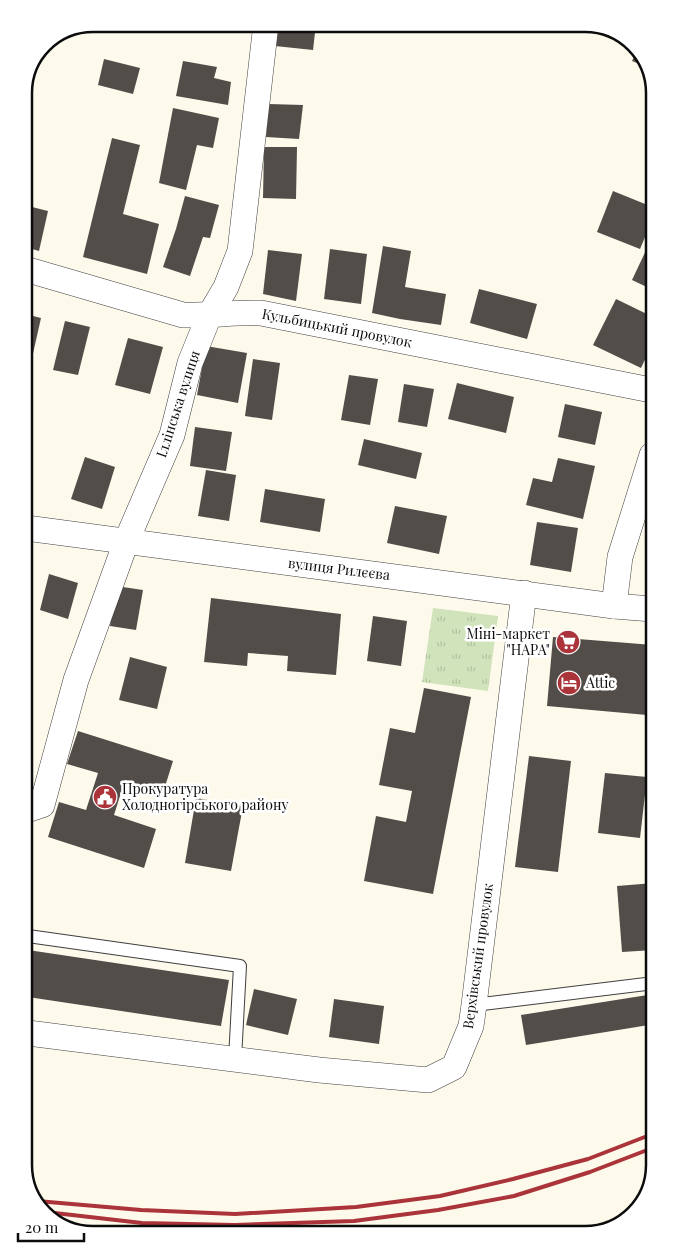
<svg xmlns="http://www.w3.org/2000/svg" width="679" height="1258" font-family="'Playfair Display',serif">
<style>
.grass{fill:url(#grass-tufts)}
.building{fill:#534d49}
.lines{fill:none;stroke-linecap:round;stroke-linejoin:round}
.lane-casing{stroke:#3f3f3f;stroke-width:14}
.street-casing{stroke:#3f3f3f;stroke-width:26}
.lane{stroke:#fff;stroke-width:12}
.street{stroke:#fff;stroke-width:25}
.rail{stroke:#ab343a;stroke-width:4}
.labels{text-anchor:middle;stroke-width:5;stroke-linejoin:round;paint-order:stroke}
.street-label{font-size:14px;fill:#0c0c0c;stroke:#fff}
.poi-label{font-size:14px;fill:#0c0c0c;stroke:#fff;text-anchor:start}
.rim{fill:none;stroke:#0c0c0c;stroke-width:2.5}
</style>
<defs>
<pattern id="grass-tufts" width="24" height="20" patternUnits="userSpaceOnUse" patternTransform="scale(1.25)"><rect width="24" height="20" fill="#d0e3ba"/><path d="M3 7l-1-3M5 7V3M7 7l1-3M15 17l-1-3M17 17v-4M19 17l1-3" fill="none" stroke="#b1c29f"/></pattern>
</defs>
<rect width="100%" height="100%" fill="#fdfaec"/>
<path class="grass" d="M433,608L498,616L488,691L422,682Z"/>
<g class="building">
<path d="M278,24H316L313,50L275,46Z"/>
<path d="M637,51L650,67V68L632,61Z"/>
<path d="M104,59L140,68L133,94L98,85Z"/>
<path d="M183,61L217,67L214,78L231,82L228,105L176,96Z"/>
<path d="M269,104L303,105L299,139L266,137Z"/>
<path d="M173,108L219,118L213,148L197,145L186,190L159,183Z"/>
<path d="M112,138L140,145L123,214L159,224L147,274L83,257Z"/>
<path d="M264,147H297L296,199L263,198Z"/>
<path d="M613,191L650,206L651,223L640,249L597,232Z"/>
<path d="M185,196L219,205L210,238L203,237L190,276L163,267L176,229Z"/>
<path d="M24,205L48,211L39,251L25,247Z"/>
<path d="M649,244L651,245V289L632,280Z"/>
<path d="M383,246L411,251L405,287L446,294L441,325L400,319L372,313Z"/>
<path d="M330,249L367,254L361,304L324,299Z"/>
<path d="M268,250L302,254L296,301L263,294Z"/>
<path d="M479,289L537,304L527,339L470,323Z"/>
<path d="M616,299L651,316V347L641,368L593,345Z"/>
<path d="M25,314L41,318L30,367L25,366Z"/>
<path d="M65,321L90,327L78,375L53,370Z"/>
<path d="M128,338L163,347L150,394L115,385Z"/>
<path d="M206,346L247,353L238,403L197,395Z"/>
<path d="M253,359L280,363L272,420L245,416Z"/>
<path d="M349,375L378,379L370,425L341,420Z"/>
<path d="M457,383L514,397L506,433L448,419Z"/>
<path d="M404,384L434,389L427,427L398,422Z"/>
<path d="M565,404L602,412L595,445L558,437Z"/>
<path d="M195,427L232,432L226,471L190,466Z"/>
<path d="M364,439L422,453L416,479L358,465Z"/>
<path d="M85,457L115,467L102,509L71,499Z"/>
<path d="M558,458L595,466L583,519L526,505L533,478L552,482Z"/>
<path d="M206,470L236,475L229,521L198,516Z"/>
<path d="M265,489L325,499L320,532L260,522Z"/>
<path d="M395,506L447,516L439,554L387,543Z"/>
<path d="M537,522L578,528L571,572L530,565Z"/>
<path d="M49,574L78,583L68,619L40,610Z"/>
<path d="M116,586L143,590L136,630L110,626Z"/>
<path d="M211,598L341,614L336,675L287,671L288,656L248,653L247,666L204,662Z"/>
<path d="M373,616L407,621L401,666L367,661Z"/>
<path d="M553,637L653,645L647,715L547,706Z"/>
<path d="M130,657L167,667L157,709L119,700Z"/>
<path d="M424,688L471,697L433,894L364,881L376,816L406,822L412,791L379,785L390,728L415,733Z"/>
<path d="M78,731L173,761L163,793L125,780L114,815L156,829L144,868L48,837L59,802L86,810L98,773L67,764Z"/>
<path d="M529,756L571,761L558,872L515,867Z"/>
<path d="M605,773L647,777L640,838L598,833Z"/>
<path d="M196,798L243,806L231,871L185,863Z"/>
<path d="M654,883V950L622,952L617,886Z"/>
<path d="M28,950L229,980L221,1026L28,997Z"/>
<path d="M254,989L297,999L288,1035L246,1025Z"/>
<path d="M654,994L655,1024L526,1045L521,1015Z"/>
<path d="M334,999L384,1006L379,1044L329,1037Z"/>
</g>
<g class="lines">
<g class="lane-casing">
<g id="lane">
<path d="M28,936L240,966L235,1059"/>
<path d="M474,1005L654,983"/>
</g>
</g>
<g class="street-casing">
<g id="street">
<path d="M25,269L183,315C209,316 235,312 261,313L651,390"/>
<path d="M26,528L614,606L652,609"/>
<path d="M614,606L620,557L652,455"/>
<path d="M27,810L42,805L76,680L126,542L172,435L190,363L209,316L226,287L240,251L266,24"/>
<path d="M28,1033L319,1070L428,1080L454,1067L471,1026L474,1005L524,593"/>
</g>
</g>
<use href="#lane" class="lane"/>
<use href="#street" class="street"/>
<g class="rail">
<path d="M37,1201L141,1210L235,1214L356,1207L440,1196L513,1179L588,1159L655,1133"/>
<path d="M46,1212L142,1223L235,1225L354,1221L438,1210L514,1196L590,1172L655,1147"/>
</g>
</g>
<defs>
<g id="supermarket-disc" transform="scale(1.25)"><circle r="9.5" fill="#ab343a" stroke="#fff"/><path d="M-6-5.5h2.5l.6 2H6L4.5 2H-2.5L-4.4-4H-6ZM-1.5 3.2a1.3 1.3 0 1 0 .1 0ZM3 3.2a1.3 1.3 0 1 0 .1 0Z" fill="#fff"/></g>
<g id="hotel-disc" transform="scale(1.25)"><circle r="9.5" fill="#ab343a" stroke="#fff"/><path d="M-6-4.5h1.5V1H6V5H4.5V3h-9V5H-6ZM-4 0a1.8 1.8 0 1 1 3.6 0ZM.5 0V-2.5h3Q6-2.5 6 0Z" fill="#fff"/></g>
<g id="civic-disc" transform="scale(1.25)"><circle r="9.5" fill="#ab343a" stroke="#fff"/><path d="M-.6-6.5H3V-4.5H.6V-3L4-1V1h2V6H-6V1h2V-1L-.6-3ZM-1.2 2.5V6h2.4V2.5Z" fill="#fff"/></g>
</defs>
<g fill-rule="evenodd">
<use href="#supermarket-disc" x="568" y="642"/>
<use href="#hotel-disc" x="569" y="683"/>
<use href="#civic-disc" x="105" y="797"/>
</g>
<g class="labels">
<g class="street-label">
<text transform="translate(337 328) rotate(11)" y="5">Кульбицький провулок</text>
<text transform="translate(178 404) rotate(-72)" y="5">Іллінська вулиця</text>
<text transform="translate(339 569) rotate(7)" y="5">вулиця Рилєєва</text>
<text transform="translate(478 956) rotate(-82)" y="5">Верхівський провулок</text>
</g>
<g class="poi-label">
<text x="550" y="639" text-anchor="end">Міні-маркет<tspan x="550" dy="16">"НАРА"</tspan></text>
<text x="586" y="688">Attic</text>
<text x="122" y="794">Прокуратура<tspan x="122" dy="16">Холодногірського району</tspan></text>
</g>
</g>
<path d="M0 0H679V1258H0ZM93 32H585A61 61 0 0 1 646 93V1165A61 61 0 0 1 585 1226H93A61 61 0 0 1 32 1165V93A61 61 0 0 1 93 32Z" fill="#fff" fill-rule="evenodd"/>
<path class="rim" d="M93 32H585A61 61 0 0 1 646 93V1165A61 61 0 0 1 585 1226H93A61 61 0 0 1 32 1165V93A61 61 0 0 1 93 32Z"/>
<path d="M18 1233v8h66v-8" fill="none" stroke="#0c0c0c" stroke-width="2.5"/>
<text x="25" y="1233" font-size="15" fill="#0c0c0c" stroke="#ffffff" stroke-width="4" paint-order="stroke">20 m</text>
</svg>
